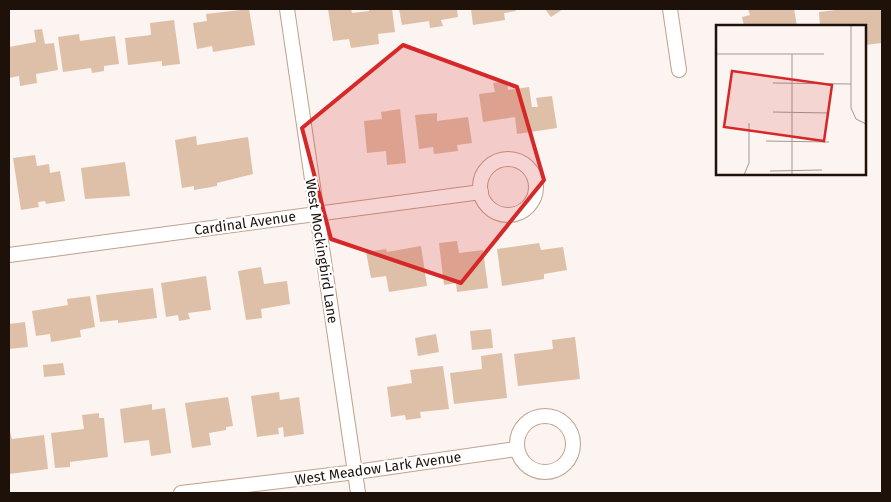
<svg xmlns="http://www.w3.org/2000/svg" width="891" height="502" font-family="'Fira Sans',sans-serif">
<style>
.building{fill:#dec0a9}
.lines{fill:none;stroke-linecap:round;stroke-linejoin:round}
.minor-casing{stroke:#c0a18d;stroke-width:16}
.minor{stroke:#fff;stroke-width:14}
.marked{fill:#d62828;fill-opacity:0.2;stroke:#d62828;stroke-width:4;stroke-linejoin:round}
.labels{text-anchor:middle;stroke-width:4.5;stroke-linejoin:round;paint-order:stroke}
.street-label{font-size:14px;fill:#1d110a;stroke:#fff}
.inset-road{fill:none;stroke:#a29994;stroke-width:1}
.view{fill:#d62828;fill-opacity:0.15;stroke:#d62828;stroke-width:2.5}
.inset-edge{fill:none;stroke:#1d110a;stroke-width:2.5}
</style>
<rect width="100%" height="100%" fill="#fbf4f0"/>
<g class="building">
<path d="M249,9L255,45L213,52L212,46L197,49L193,23L207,21L206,14Z"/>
<path d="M328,9H351L352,13L369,11V9H392L395,32L378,34L379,44L351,48L349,39L333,41Z"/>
<path d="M399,9H457L458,17L441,20L443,26L430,28L429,21L402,25Z"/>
<path d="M471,9H515L516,11L504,13L505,20L473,25Z"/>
<path d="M545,9H563L551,17Z"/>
<path d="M748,9H794L797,26H744L742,17L750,15Z"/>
<path d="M845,9H882V43L865,45V26H820L819,12Z"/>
<path d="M174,20L180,64L162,66V61L128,65L125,38L151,35L150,23Z"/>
<path d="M42,29L45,44L54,43L58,70L36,74L37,83L20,86L19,76L9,78V47L36,42L34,30Z"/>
<path d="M79,34L80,41L115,36L119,64L104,66V71L92,73L91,68L63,72L58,37Z"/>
<path d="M507,81L508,90L529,87L532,107H538L536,98L552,96L557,128L517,134L515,117L483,122L479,94L495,92L493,83Z"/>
<path d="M400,109L406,163L387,165L386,151L367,153L364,121L382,119L381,112Z"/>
<path d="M437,113V121L468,117L472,143L457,145L458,151L434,154L433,147L419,149L415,115Z"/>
<path d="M196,136L197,145L248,137L253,174L217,183V186L194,190V186L182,188L175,140Z"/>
<path d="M35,155L37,166L49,164L50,173L60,171L65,201L46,204L45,201L38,202L39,207L21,210L13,158Z"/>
<path d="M125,162L130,196L85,199L81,168Z"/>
<path d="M457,241L459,253L483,250L488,288L457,292L456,283L444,285L439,243Z"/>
<path d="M539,243L541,250L563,247L567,270L544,274V279L502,286L497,249Z"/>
<path d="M421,246L427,286L389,292L386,276L371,278L366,252L386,249L387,252Z"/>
<path d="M261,267L264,284L287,281L290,304L261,309L262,318L246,320L238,271Z"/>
<path d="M206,276L211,310L188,313L190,319L179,321L178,315L166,317L161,283Z"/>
<path d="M153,288L157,318L118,323V320L100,322L96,295Z"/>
<path d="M90,296L95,327L80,330L81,337L51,342L50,334L36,336L32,311L68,305L67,299Z"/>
<path d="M25,322L28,347L9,349V324Z"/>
<path d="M491,329L493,348L472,350L470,331Z"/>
<path d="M436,334L439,352L418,356L415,338Z"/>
<path d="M575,337L580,379L518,386L514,354L553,349L552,340Z"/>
<path d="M502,353L507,398L454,404L450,373L482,369L481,356Z"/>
<path d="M63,363L65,375L44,377L43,365Z"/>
<path d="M443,366L449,409L420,412L421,418L406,420L405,415L391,417L387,387L412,383L410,370Z"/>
<path d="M279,392L280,400L299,397L304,434L284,437L283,427L278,428L279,434L257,437L251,396Z"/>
<path d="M228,397L233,426L226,427V430L209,433L211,445L192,448L185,403Z"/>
<path d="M152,404V410L165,408L171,453L151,456L149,440L124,443L120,409Z"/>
<path d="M99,413V418H104L108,457L70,462V467L55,468L51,433L84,429L82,415Z"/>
<path d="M9,428L12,439L44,435L48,469L9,474Z"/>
</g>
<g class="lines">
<g class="minor-casing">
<g id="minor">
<path d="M287,9L358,493"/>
<path d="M670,9L679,70"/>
<circle cx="508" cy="187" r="28"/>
<path d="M9,255L481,192"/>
<circle cx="545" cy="444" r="28"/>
<path d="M181,493L356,472L516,449"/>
</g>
</g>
<use href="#minor" class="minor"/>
</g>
<path class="marked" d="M403,45L517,87L544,180L461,283L331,239L302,128Z"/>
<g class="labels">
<g class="street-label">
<text transform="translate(245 223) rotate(-8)" y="5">Cardinal Avenue</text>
<text transform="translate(322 251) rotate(81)" y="5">West Mockingbird Lane</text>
<text transform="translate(378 468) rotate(-8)" y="5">West Meadow Lark Avenue</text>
</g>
</g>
<g transform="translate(716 25)">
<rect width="150" height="150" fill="#fbf4f0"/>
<path class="inset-road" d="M135,0V83L140,94L150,99M0,29H108M76,29V150M57,58L135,59M57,87L113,88M50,116L113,117M54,146L106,145M28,150L33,138V98"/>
<path class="view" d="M16,46L116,60L108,116L8,102Z"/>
<rect width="150" height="150" class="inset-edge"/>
</g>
<rect width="891" height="502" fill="none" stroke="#1d110a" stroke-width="20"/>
</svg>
